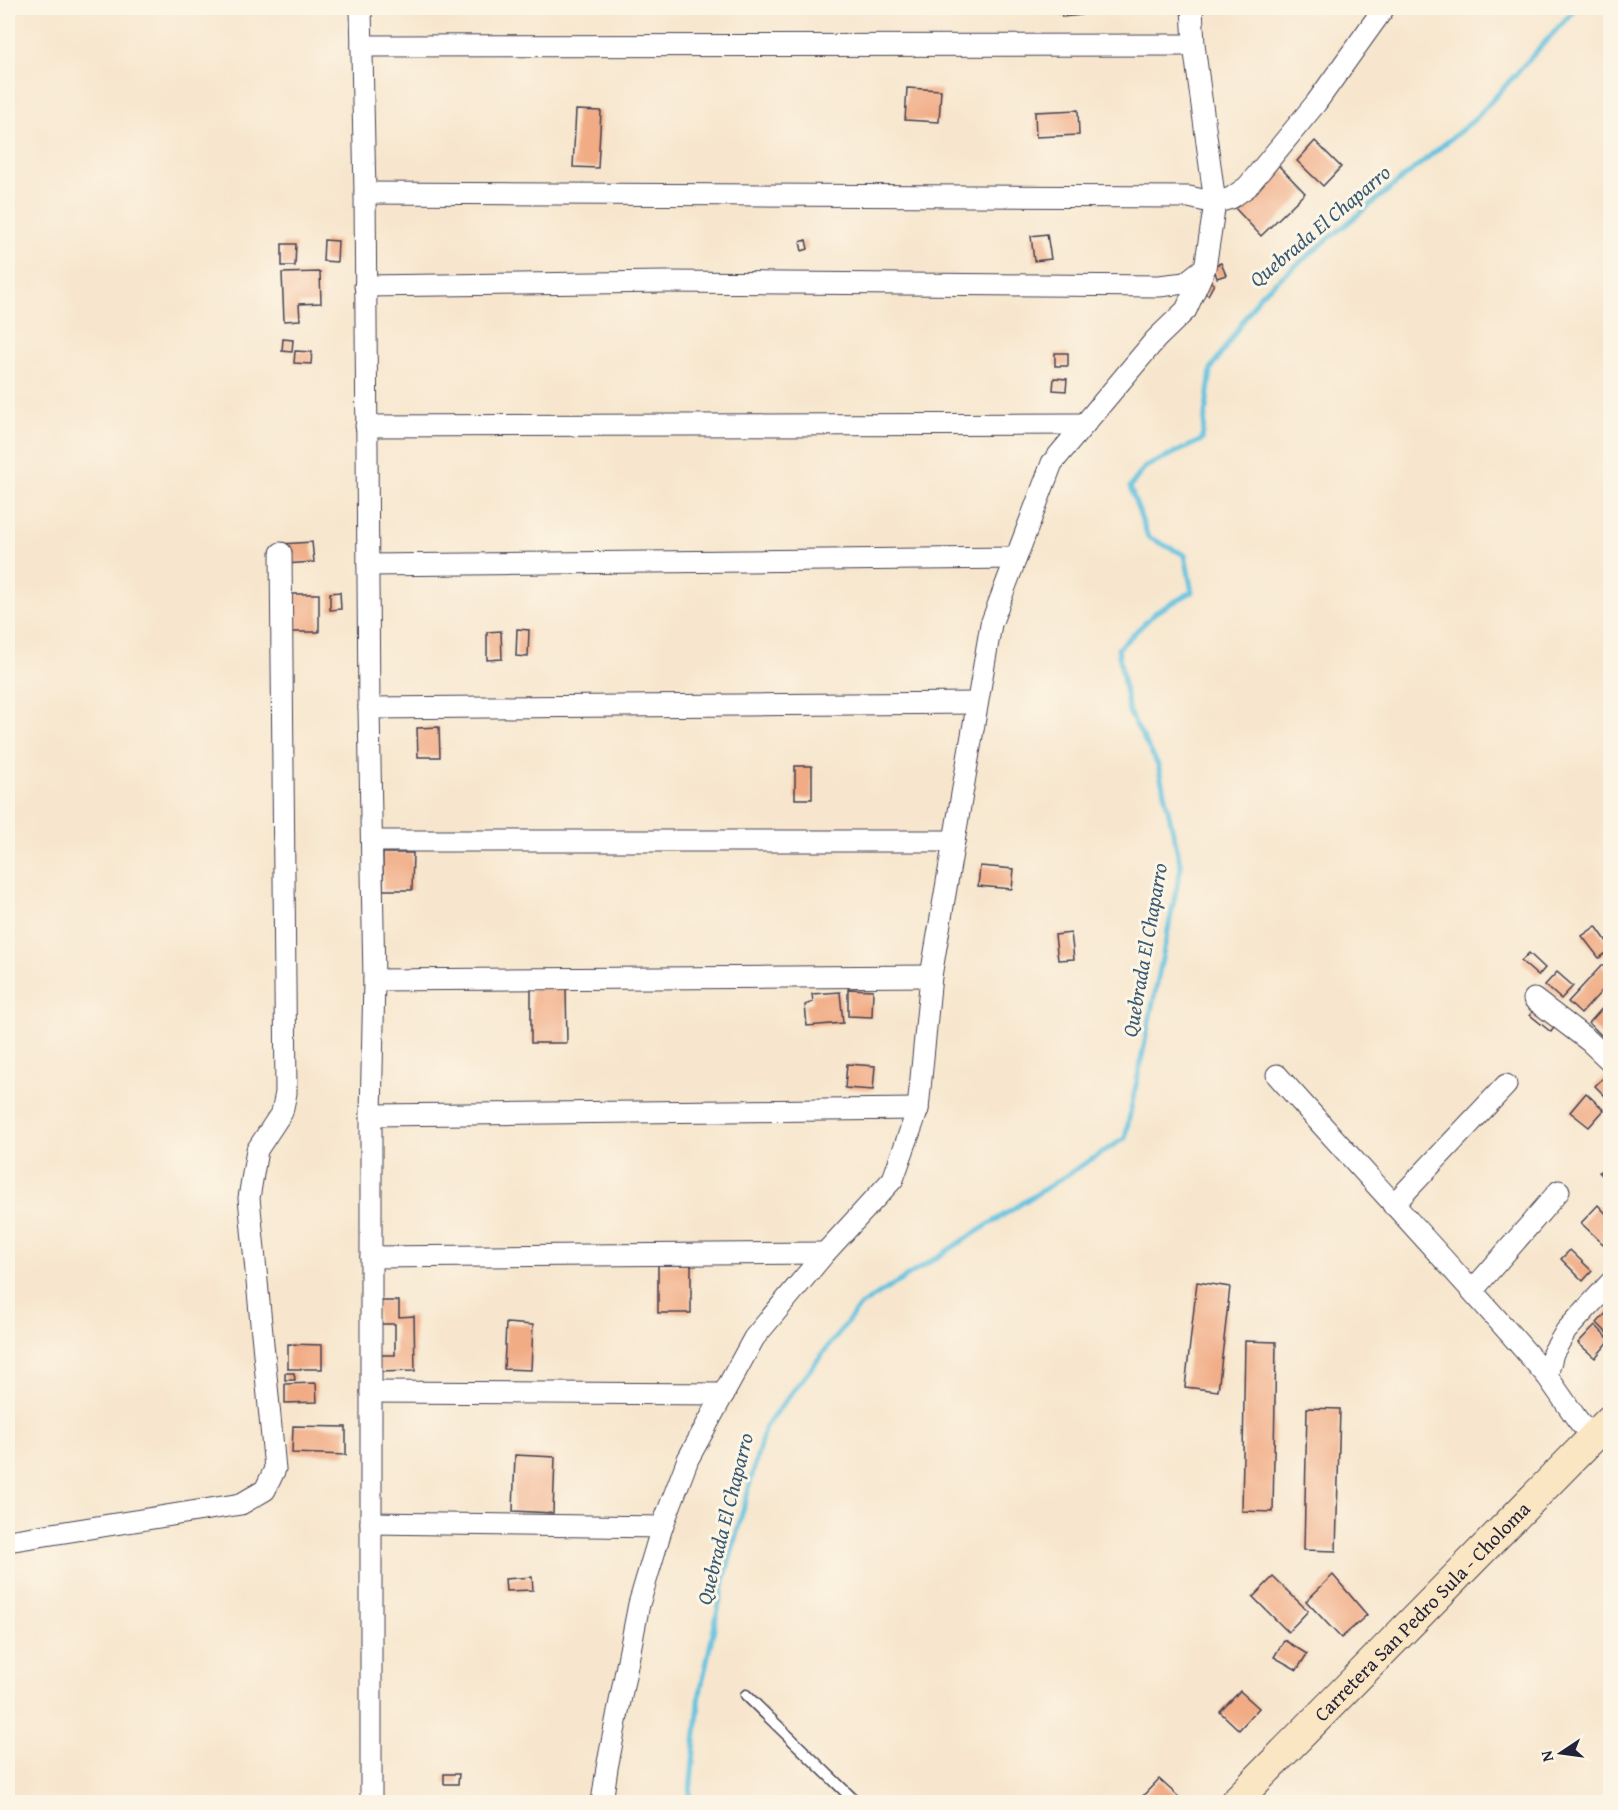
<svg xmlns="http://www.w3.org/2000/svg" width="1618" height="1810" font-family="'Gentium Book Plus',serif">
<style>
.lines{fill:none;stroke-linecap:round;stroke-linejoin:round}
.stream{stroke:#61c1df;stroke-width:5}
.building{fill:#f1ac85}
.lane-casing{stroke:#423f51;stroke-width:13}
.street-casing{stroke:#423f51;stroke-width:23}
.secondary-casing{stroke:#423f51;stroke-width:32}
.lane{stroke:#fff;stroke-width:10}
.street{stroke:#fff;stroke-width:21}
.secondary{stroke:#fbe6c3;stroke-width:30}
.labels{text-anchor:middle;stroke-width:6;stroke-linejoin:round;paint-order:stroke}
.street-label{font-size:20px;fill:#22223b;stroke:#fcf5e5}
.water-label{font-size:21px;font-style:italic;fill:#385a74;stroke:#fcf5e5}
</style>
<rect width="100%" height="100%" fill="#fcf5e5"/>
<filter id="ink" filterUnits="userSpaceOnUse"><feTurbulence type="fractalNoise" baseFrequency=".0167" numOctaves="2"/><feDisplacementMap in="SourceGraphic" scale="12" xChannelSelector="R" yChannelSelector="G"/><feConvolveMatrix kernelMatrix="1 2 1 2 8 2 1 2 1" color-interpolation-filters="sRGB"/></filter>
<filter id="wash" filterUnits="userSpaceOnUse"><feTurbulence type="fractalNoise" baseFrequency=".008" numOctaves="4" result="noise"/><feDisplacementMap in="SourceGraphic" scale="24" xChannelSelector="R" yChannelSelector="G"/><feGaussianBlur stdDeviation="1.35" result="paint"/><feColorMatrix in="noise" values="0 0 0 0 0 0 0 0 0 0 0 0 0 0 0 0 0 1.4 0 .05"/><feComposite in="paint" operator="in"/></filter>
<g filter="url(#wash)">
<rect width="100%" height="100%" fill="#f7e6cd"/>
<g class="lines">
<path class="stream" d="M689,1802L700,1693L725,1577L765,1427L860,1306L1125,1138L1181,867L1158,765L1129,712L1118,649L1156,612L1192,592L1185,555L1148,537L1130,487L1145,467L1202,440L1211,369L1261,294L1475,119L1576,8"/>
</g>
<g id="blocks">
<g class="building">
<path d="M1061,8H1080L1081,15L1062,17Z"/>
<path d="M907,88L941,90L939,122L905,120Z"/>
<path d="M576,110L601,111L598,168L573,167Z"/>
<path d="M1078,110L1079,135L1036,137L1035,112Z"/>
<path d="M1315,141L1341,167L1323,186L1297,161Z"/>
<path d="M1278,165L1305,193L1261,236L1234,207Z"/>
<path d="M1047,234L1051,259L1034,261L1031,236Z"/>
<path d="M324,240L338,241L337,262L323,261Z"/>
<path d="M806,240L808,249L802,251L800,242Z"/>
<path d="M282,244H296L295,266H282Z"/>
<path d="M1221,263L1226,275L1217,278L1213,266Z"/>
<path d="M320,272L321,303L299,304L300,320L284,321L282,273Z"/>
<path d="M1206,279L1214,284L1208,295L1200,290Z"/>
<path d="M283,339L293,340L292,352L282,351Z"/>
<path d="M295,351L312,352L311,364L294,363Z"/>
<rect x="1055" y="353" width="13" height="13"/>
<path d="M1054,378L1067,379L1066,391L1053,390Z"/>
<path d="M312,542L314,562L284,564L282,544Z"/>
<path d="M340,592L341,609L330,610V593Z"/>
<rect x="286" y="594" width="33" height="38"/>
<path d="M517,629L529,630L528,657L516,656Z"/>
<path d="M501,631L502,659L487,660V632Z"/>
<path d="M439,727L440,757H418L417,728Z"/>
<rect x="795" y="766" width="17" height="33"/>
<path d="M383,853H413L412,890H383Z"/>
<path d="M980,866L1014,869L1012,889L978,886Z"/>
<path d="M1596,926L1610,946V950L1599,958L1582,936Z"/>
<path d="M1071,933L1074,959L1058,960L1055,935Z"/>
<path d="M1529,953L1545,968L1538,976L1521,961Z"/>
<path d="M1602,965L1610,973V982L1581,1014L1568,1002Z"/>
<path d="M1557,972L1573,986L1561,999L1545,985Z"/>
<path d="M531,987H566L567,1043H531Z"/>
<path d="M848,989L873,990L872,1017L848,1016Z"/>
<path d="M840,992L843,1023L807,1026L805,1005L813,1002L812,994Z"/>
<path d="M1610,1000V1044L1589,1023Z"/>
<path d="M1535,1008L1556,1025L1551,1032L1530,1015Z"/>
<path d="M847,1064L875,1066L873,1090L845,1088Z"/>
<path d="M1605,1076L1610,1082V1101L1595,1086Z"/>
<path d="M1586,1093L1604,1110L1589,1127L1570,1112Z"/>
<path d="M1607,1164L1610,1167V1184L1599,1172Z"/>
<path d="M1598,1205L1610,1218V1236L1603,1244L1581,1223Z"/>
<path d="M1570,1250L1592,1271L1583,1281L1561,1259Z"/>
<rect x="658" y="1265" width="33" height="48"/>
<path d="M1197,1282L1230,1287L1218,1391L1185,1387Z"/>
<path d="M377,1301H399V1317L414,1316L415,1371L378,1372V1355H395V1324H377Z"/>
<path d="M1610,1309V1336L1597,1323Z"/>
<path d="M506,1323L533,1325L531,1370L504,1369Z"/>
<path d="M1595,1325L1610,1340L1595,1358L1578,1343Z"/>
<path d="M1245,1341L1276,1342L1273,1512L1242,1511Z"/>
<path d="M288,1344L322,1345V1369H288Z"/>
<path d="M285,1373H294L295,1380H285Z"/>
<path d="M316,1383L317,1402L285,1403V1384Z"/>
<path d="M1307,1408L1340,1409L1336,1551L1304,1550Z"/>
<path d="M293,1426L346,1427V1455L292,1453Z"/>
<path d="M515,1455L555,1457L553,1513L513,1511Z"/>
<path d="M1333,1575L1367,1615L1341,1638L1306,1601Z"/>
<path d="M532,1577L533,1590L506,1591L505,1579Z"/>
<path d="M1273,1577L1308,1611L1288,1632L1253,1597Z"/>
<path d="M1284,1640L1307,1654L1297,1670L1274,1657Z"/>
<path d="M1240,1691L1259,1708L1239,1730L1220,1712Z"/>
<path d="M444,1774H459L458,1784H444Z"/>
<path d="M1159,1779L1181,1799L1178,1802H1137Z"/>
</g>
</g>
</g>
<g filter="url(#ink)">
<use href="#blocks" fill-opacity="0" stroke="#423f51" stroke-width="1.5"/>
<g class="lines">
<g class="lane-casing">
<path id="lane" d="M746,1695L856,1802"/>
</g>
<g class="street-casing">
<g id="street">
<path d="M361,8L365,193L369,708L374,980L371,1115V1802"/>
<path d="M362,46L1194,45"/>
<path d="M365,193L1189,197L1215,203L1194,45L1192,8"/>
<path d="M365,286L666,282L1159,286L1185,283L1204,268"/>
<path d="M366,426L1085,424"/>
<path d="M368,565L1016,558"/>
<path d="M369,708L977,703"/>
<path d="M372,841H954"/>
<path d="M374,980L931,976"/>
<path d="M1534,999L1589,1041L1610,1061"/>
<path d="M1277,1075C1367,1176 1459,1274 1547,1376"/>
<path d="M371,1115L918,1109"/>
<path d="M1393,1205L1506,1085"/>
<path d="M371,1257L825,1253"/>
<path d="M1473,1290L1559,1191"/>
<path d="M371,1392L724,1394"/>
<path d="M1593,1438L1577,1419L1547,1376L1553,1353L1566,1331L1610,1283"/>
<path d="M371,1523L662,1527"/>
<path d="M8,1541L241,1504L265,1490L275,1469L249,1198L257,1150L282,1112L286,1093L281,553"/>
<path d="M602,1802L607,1768L639,1604L662,1527L688,1459L754,1338L825,1253L893,1179L918,1109L931,976L991,624L1052,463L1156,339L1186,310L1205,268L1215,203L1231,198L1247,187L1316,103L1384,8"/>
</g>
</g>
<g class="secondary-casing">
<g id="secondary">
<path id="s1" d="M1235,1802L1610,1420"/>
</g>
</g>
<use href="#lane" class="lane"/>
<use href="#street" class="street"/>
<use href="#secondary" class="secondary"/>
</g>
</g>
<g class="labels">
<g class="street-label">
<text dy="7" stroke="none"><textPath href="#s1" startOffset="267">Carretera San Pedro Sula - Choloma</textPath></text>
</g>
<g class="water-label">
<text transform="translate(1320 226) rotate(-40)" y="7">Quebrada El Chaparro</text>
<text transform="translate(1145 950) rotate(-80)" y="7">Quebrada El Chaparro</text>
<text transform="translate(725 1519) rotate(-76)" y="7">Quebrada El Chaparro</text>
</g>
</g>
<rect width="1618" height="1810" fill="none" stroke="#fcf5e5" stroke-width="30"/>
<g transform="translate(1561 1753) rotate(257)" stroke="#fcf5e5" stroke-width="4.5" paint-order="stroke">
<path d="M0-4.5L10 22L0 15L-10 22Z" fill="#22223b"/>
<text y="-9" font-size="16" font-weight="bold" text-anchor="middle" fill="#22223b">N</text>
</g>
</svg>
